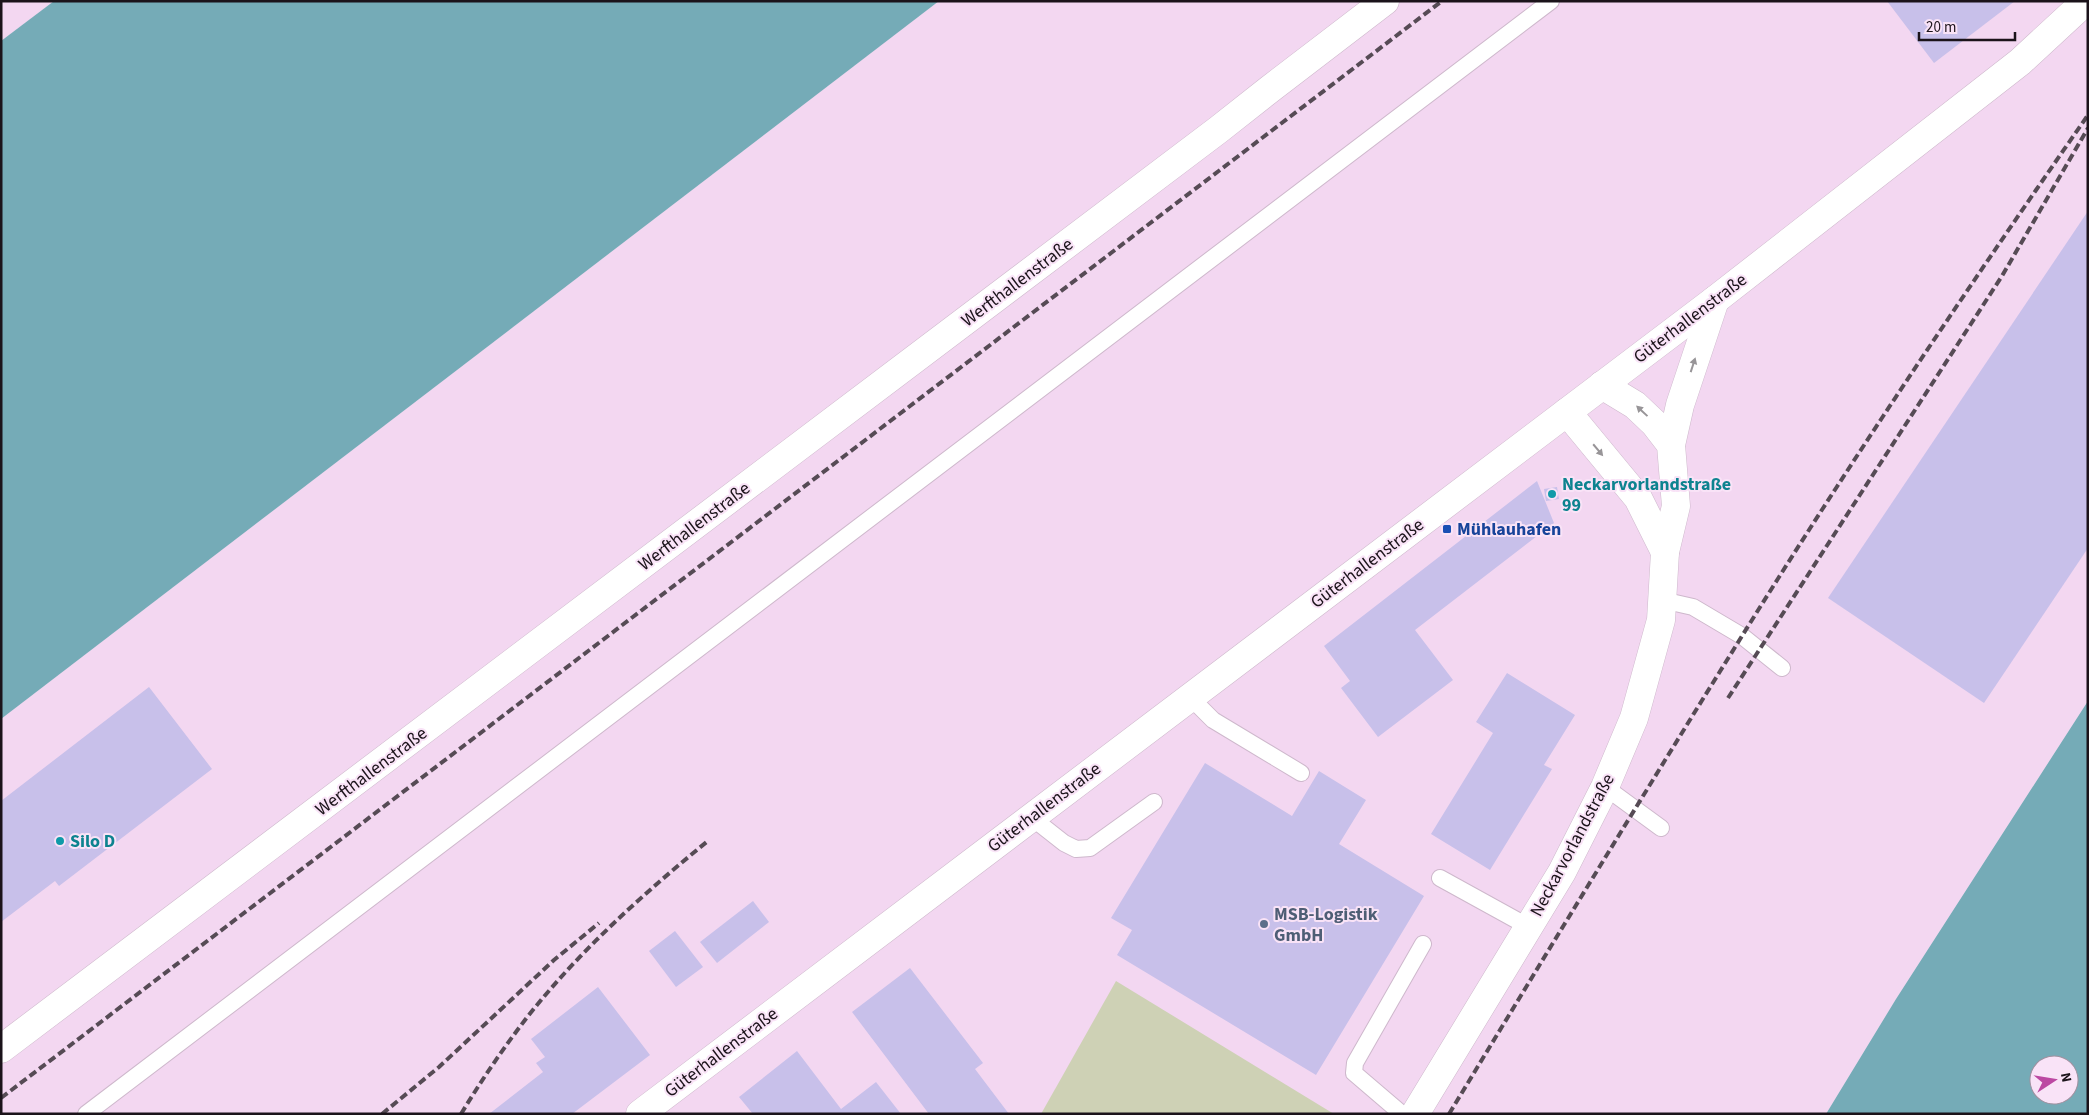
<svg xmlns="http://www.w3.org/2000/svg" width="2089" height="1115" font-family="'Source Sans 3',sans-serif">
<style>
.built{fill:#f3d7f1}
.green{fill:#ced1b5}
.water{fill:#75abb7;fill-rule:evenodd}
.building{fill:#c8c0ea}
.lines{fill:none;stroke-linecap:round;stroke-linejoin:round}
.lane-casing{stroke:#ceb8cc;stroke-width:18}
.street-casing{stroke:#ceb8cc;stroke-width:29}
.lane{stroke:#fff;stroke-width:16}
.street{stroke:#fff;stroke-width:28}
.rail{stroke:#564b55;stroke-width:4;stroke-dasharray:8 4;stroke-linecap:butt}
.oneway{fill:#989598}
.culture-dot{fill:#0f9aa8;stroke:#f9e3f7;stroke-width:2}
.transit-dot{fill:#1a4fb4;stroke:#f9e3f7;stroke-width:2}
.service-dot{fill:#5c6f8a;stroke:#f9e3f7;stroke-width:2}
.labels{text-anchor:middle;stroke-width:4;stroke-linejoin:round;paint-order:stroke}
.street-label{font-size:18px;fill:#1b131a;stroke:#f9e3f7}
.culture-label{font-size:18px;font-weight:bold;fill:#0d838f;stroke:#f9e3f7;text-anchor:start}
.transit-label{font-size:18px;font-weight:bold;fill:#164399;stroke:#f9e3f7;text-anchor:start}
.service-label{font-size:18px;font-weight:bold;fill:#4e5e75;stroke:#f9e3f7;text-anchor:start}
</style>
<rect width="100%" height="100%" fill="#f9e3f7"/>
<g class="built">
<path d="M1,1H54L1,41Z"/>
<path d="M939,1H2088V701L1896,999L1826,1114H1V719Z"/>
</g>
<path class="green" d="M1116,981L1334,1114H1041Z"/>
<g class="water">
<path d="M54,1H939L1,719V41Z"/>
<path d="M2088,701V1114H1826L1896,999ZM2039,1065H2069V1095H2039Z"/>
</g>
<g class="building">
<path d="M1887,1H2015L1934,63Z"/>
<path d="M2088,211V548L1984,703L1828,598Z"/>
<path d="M1537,481L1554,523L1415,630L1453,680L1378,737L1341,688L1350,681L1324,646Z"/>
<path d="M1557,487L1559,499L1546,501L1544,489Z"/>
<path d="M1507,673L1575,715L1544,765L1552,769L1490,870L1431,834L1493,733L1476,722Z"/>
<path d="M149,687L212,769L59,886L55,881L1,922V801Z"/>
<path d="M1205,763L1292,816L1319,771L1366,800L1339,844L1424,896L1316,1075L1117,955L1132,930L1111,918Z"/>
<path d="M753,901L769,922L717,963L700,942Z"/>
<path d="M675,931L703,967L676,987L649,951Z"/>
<path d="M910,968L983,1063L975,1069L1009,1114H929L852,1012Z"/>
<path d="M598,987L650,1055L572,1114H489L543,1072L536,1063L545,1057L531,1039Z"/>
<path d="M797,1051L841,1109L876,1082L901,1114H753L739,1097Z"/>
</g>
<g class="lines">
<g class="lane-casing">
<g id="lane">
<path d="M1662,600L1693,607L1742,636L1782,668"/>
<path d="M1190,697L1213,720L1301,773"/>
<path d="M1605,787L1661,828"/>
<path d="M1031,817L1064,843L1076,849L1090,848L1154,802"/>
<path d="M1440,878L1529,927"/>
<path d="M86,1114L1551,1"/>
<path d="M1402,1114L1354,1073L1355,1063L1423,944"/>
</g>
</g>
<g class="street-casing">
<g id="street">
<path d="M1567,412L1638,498L1665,552"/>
<path d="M1671,445L1680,405L1715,300"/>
<path d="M1,1049L1218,130L1270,89L1385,1"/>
<path d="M640,1114L1715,300L2020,62L2086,1"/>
<path d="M1415,1114L1562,872L1605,787L1634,718L1661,620L1665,552L1676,506L1671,445L1654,423L1635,405L1602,385"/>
</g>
</g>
<use href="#lane" class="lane"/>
<use href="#street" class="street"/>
<g class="rail">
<path d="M1728,698L2002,276L2088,128"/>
<path d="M1,1098L1442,1"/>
<path d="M382,1114L439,1067L554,960L599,923"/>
<path d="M461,1114C481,1081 502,1050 525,1020C578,952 643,894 709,840"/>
<path d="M1449,1114C1546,954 1643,795 1742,636C1852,459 1969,286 2088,115"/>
</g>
</g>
<defs><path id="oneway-solid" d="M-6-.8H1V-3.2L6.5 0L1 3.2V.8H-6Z" transform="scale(1.25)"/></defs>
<g class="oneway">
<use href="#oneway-solid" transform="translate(1693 365) rotate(-72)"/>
<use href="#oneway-solid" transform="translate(1642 411) rotate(-137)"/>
<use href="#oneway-solid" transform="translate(1598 450) rotate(50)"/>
</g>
<g class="culture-dot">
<circle cx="1552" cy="494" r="5"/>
<circle cx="60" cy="841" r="5"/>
</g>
<rect class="transit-dot" x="1442" y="524" width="10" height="10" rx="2.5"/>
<circle class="service-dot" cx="1264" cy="924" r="5"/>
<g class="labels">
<g class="street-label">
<text transform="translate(1017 282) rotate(-37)" y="6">Werfthallenstraße</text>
<text transform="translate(1690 318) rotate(-37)" y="6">Güterhallenstraße</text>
<text transform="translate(694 526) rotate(-37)" y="6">Werfthallenstraße</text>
<text transform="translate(1367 563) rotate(-37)" y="6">Güterhallenstraße</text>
<text transform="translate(371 771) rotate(-37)" y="6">Werfthallenstraße</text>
<text transform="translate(1044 807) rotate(-37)" y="6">Güterhallenstraße</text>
<text transform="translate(1572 845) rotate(-62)" y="6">Neckarvorlandstraße</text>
<text transform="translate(721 1052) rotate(-37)" y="6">Güterhallenstraße</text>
</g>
<g class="culture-label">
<text x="1562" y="490">Neckarvorlandstraße<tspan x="1562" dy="21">99</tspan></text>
<text x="70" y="847">Silo D</text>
</g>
<g class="transit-label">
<text x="1457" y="535">Mühlauhafen</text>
</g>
<g class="service-label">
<text x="1274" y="920">MSB-Logistik<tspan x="1274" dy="21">GmbH</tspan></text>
</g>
</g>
<rect width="2089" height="1115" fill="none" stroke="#1b131a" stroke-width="5"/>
<g transform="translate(2054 1080) rotate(78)"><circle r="24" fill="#f9e3f7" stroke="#a0909f"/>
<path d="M0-4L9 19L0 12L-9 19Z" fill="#bc48a2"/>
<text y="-8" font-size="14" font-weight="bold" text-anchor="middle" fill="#1b131a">N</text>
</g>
<path d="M1919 32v8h96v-8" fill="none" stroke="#1b131a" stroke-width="2.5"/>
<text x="1926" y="32" font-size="15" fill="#1b131a" stroke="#f9e3f7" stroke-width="4" paint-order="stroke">20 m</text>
</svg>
